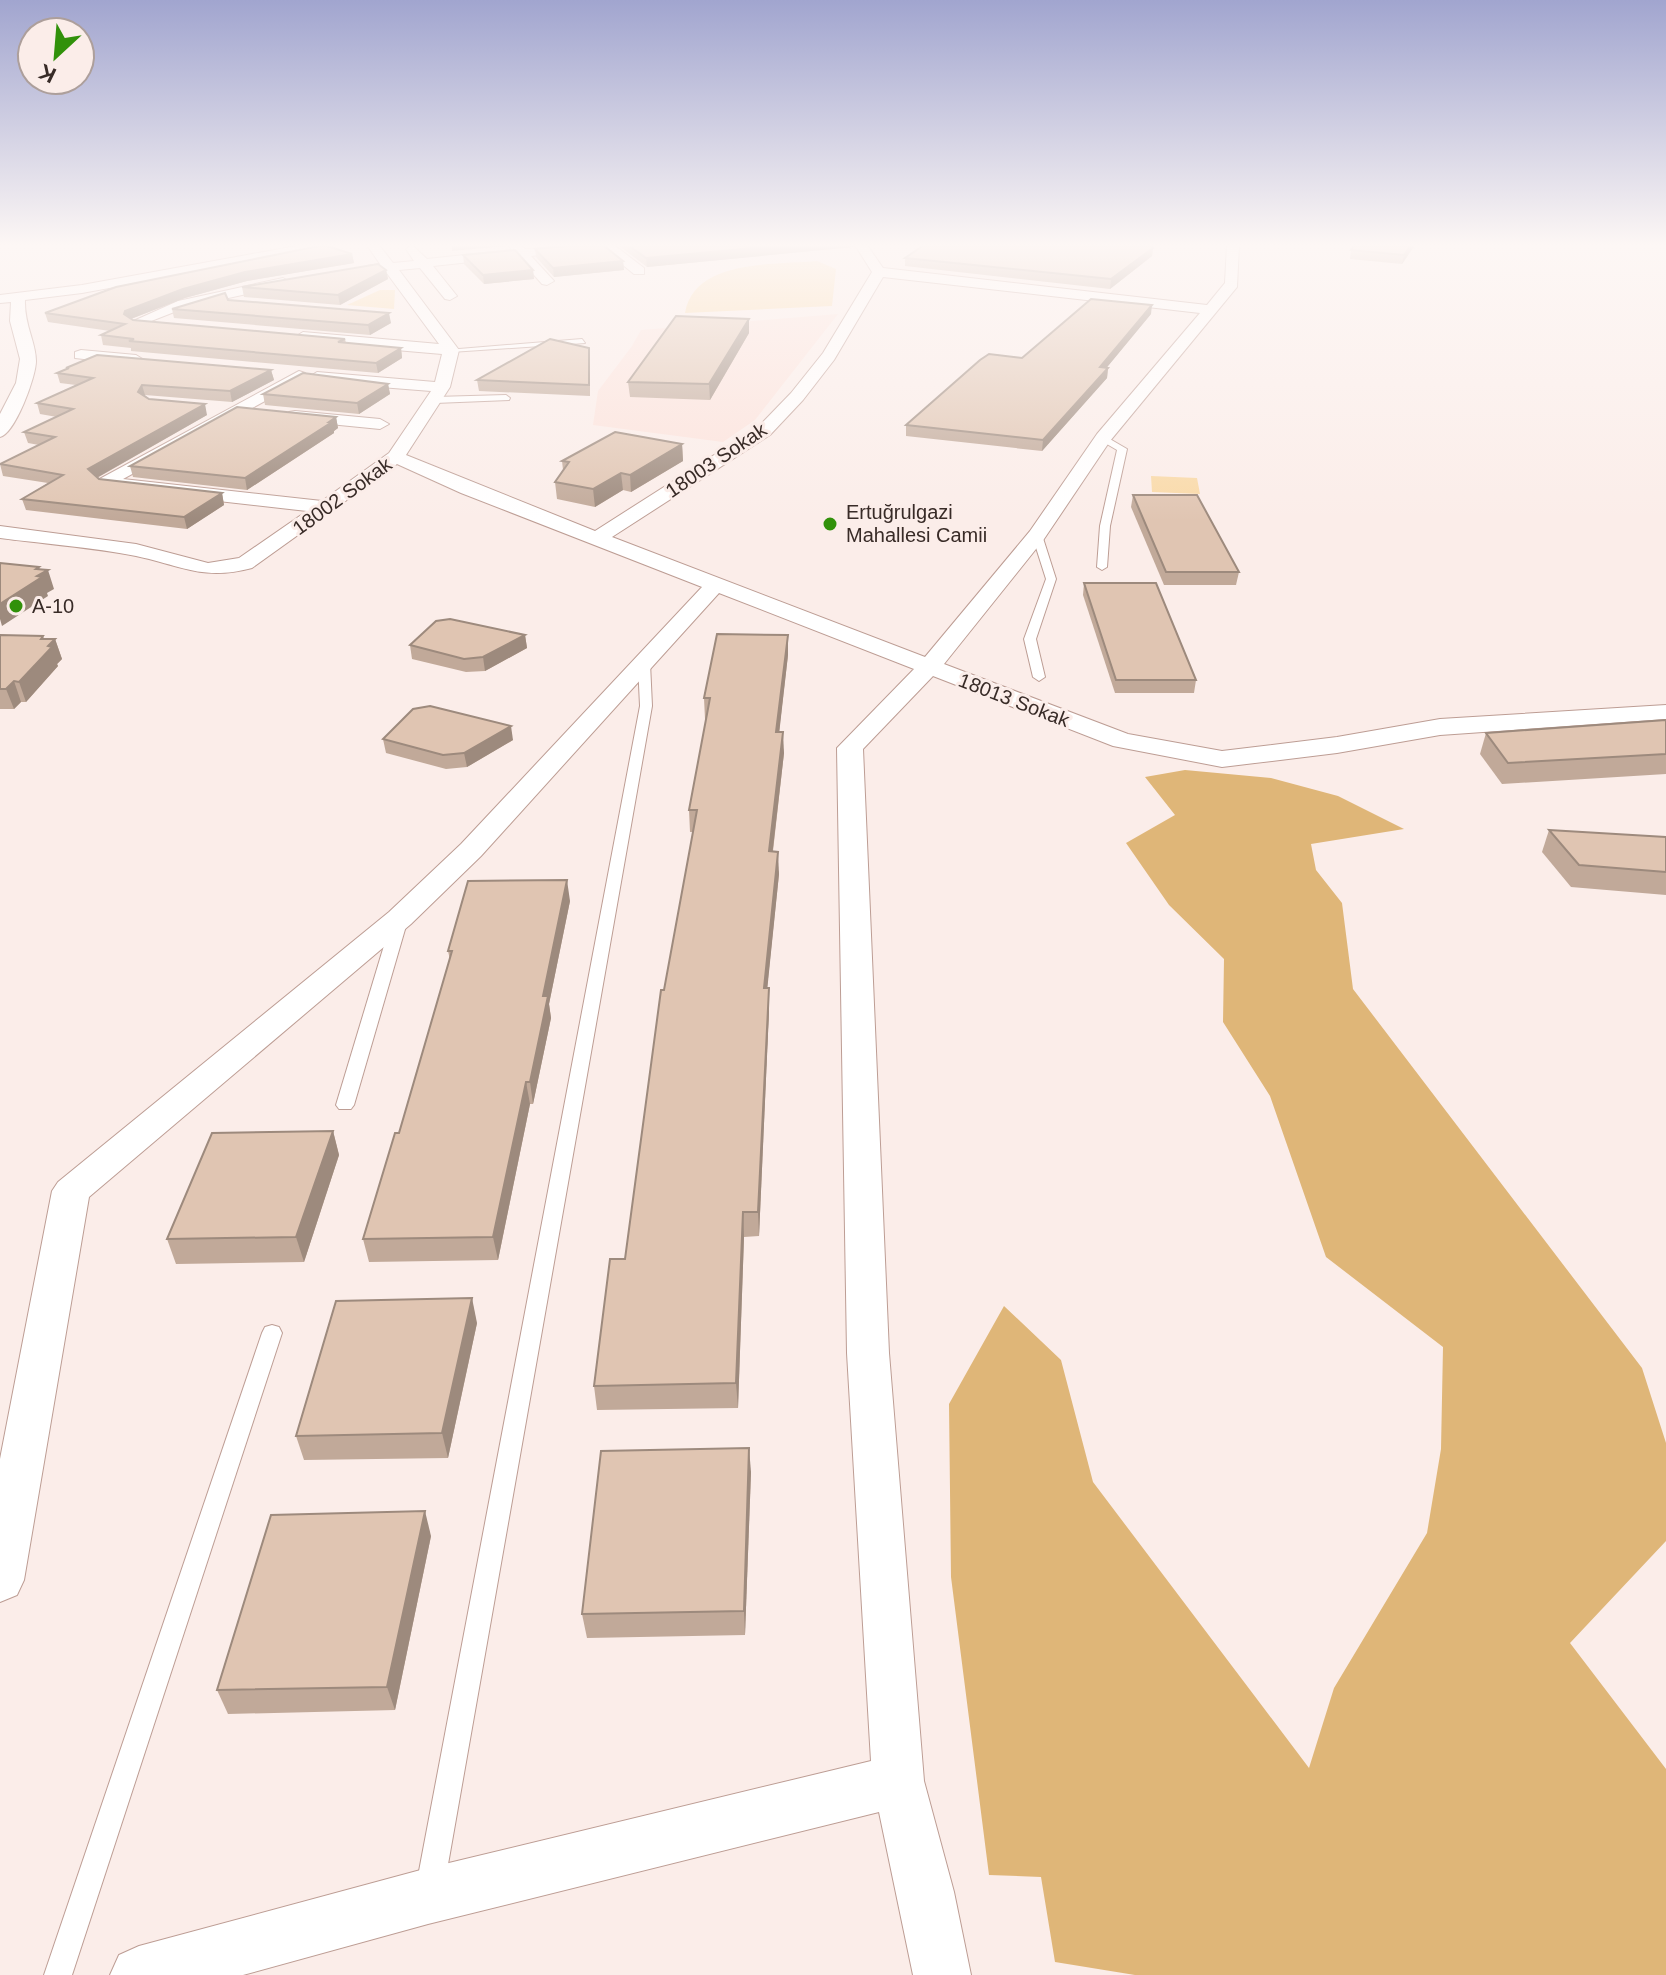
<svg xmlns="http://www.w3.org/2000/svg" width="1666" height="1975" font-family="Arial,sans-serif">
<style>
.built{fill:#fce2db}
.green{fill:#f9d9a7}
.forest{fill:#dfb678}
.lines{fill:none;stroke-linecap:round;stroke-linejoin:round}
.service-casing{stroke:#bd9d94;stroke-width:2}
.minor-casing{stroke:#bd9d94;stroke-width:2}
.service{fill:#fff;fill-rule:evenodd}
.minor{fill:#fff;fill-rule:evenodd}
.wall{fill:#c1a999}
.shaded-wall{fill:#9d8a7d}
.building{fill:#e0c5b2;stroke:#9d8a7d;stroke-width:2}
.poi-dot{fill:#31910a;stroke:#fbede9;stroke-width:3}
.labels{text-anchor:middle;stroke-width:6;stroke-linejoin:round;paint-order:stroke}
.far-street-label{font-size:20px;fill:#382b27;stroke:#fbede9}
.far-poi-label{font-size:20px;fill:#382b27;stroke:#fbede9;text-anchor:start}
</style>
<rect width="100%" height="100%" fill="#fbede9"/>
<path class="built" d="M838,314L755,420L723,442L593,425L598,391L632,346L641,330Z"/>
<g class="green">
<path d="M817,261L836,269L832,306L685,313C694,259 774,265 817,261Z"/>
<path d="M380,290H395L394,309L347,305Z"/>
<path d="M1151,476L1197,478L1200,494L1152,492Z"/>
</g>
<path class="forest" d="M1185,770L1271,778L1338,796L1404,829L1311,844L1316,870L1342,903L1353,989L1642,1368L1666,1443V1541L1570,1643L1666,1769V1975H1135L1055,1962L1041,1877L989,1875L951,1577L949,1404L1004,1306L1061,1360L1093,1482L1309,1768L1334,1688L1427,1533L1441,1449L1443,1347L1326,1257L1270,1096L1223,1022L1224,959L1169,905L1126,843L1175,815L1145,777Z"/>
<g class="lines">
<g class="service-casing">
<g id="service">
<path d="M582,339L585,343L451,352L447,350Z"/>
<path d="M506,395L510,398L509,400L435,403L431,400L435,397Z"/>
<path d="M1103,435L1127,449L1110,526L1107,567L1102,570L1097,567L1100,526L1117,450L1100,440V436Z"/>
<path d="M1037,532L1042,535L1056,579L1036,639L1045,677L1039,681L1033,677L1024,639L1046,579L1032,535Z"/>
<path d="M644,659L650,663L652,706L444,1887L440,1897L430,1901L420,1897L416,1887L640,706L638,663Z"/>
<path d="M400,914L408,919L354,1105L351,1109H339L336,1105L392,919Z"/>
<path d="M272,1325L279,1327L282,1333L72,1975H44L262,1333L265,1327Z"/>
</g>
</g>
<g class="minor-casing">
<g id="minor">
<path d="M302,245H328L322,249L82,293L25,300C24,325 36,342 36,361C36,377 15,434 0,437V414L16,383L20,359L10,321L11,302L0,303V295L82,285Z"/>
<path d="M367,245H379L393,263L414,261L406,249L412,245L427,259L512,250L508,245H521L525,249L614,245L644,268V274H634L602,248L531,256L554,281L547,285L542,284L518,257L433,266L457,296L450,300L445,299L420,268L399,270L459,350L450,387L406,455L595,531L758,427L791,393L823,353L872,272L855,245H867L883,268L1207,305L1225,283L1227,245H1239L1237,287L1110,441L1044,539L944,664L1128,734L1222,751L1337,737L1440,719L1666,705V719L1440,735L1337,753L1222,767L1113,746L933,676L863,749L889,1353L924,1781L954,1892L971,1975H913L879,1812L428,1924L243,1975H110L119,1955L139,1946L428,1868L871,1761L847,1353L837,748L914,669L719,593L481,856L411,924L89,1197L24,1580L17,1595L0,1602V1459L52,1191L58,1182L389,912L461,844L702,587L461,493L397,464L252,568C203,581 183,566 136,556C92,547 45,544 0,538V526L136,544L208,563L239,558L307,511L103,488L94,482L299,371L305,373V379L123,479L322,501L389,453L431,391L317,382L309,377L317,372L435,382L442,354L303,342L295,337L303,332L439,344L386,272H367V266L380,264ZM883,277L1200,313L1097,434L1030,531L925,657L612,537L770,435L803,400L834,360Z"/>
<path d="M283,278L290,282L288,285L187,307L136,327L129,323L178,301Z"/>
<path d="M81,350L136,355L144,360L136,365L75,358V352Z"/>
<path d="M295,411L380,419L389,424L380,429L289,420L286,416L289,412Z"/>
</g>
</g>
<use href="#service" class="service"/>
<use href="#minor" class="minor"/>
</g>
<g class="wall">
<path d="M618,245H718L720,246L853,247L647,267Z"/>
<path d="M1415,245L1402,264L1350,259L1351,250Z"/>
<path d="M1153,248L1152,256L1110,289L905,266V258Z"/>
<path d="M535,249L623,261L624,270L554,277L536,257Z"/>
<path d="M352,254L354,263L247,281L185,298L131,319L133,320L345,339L346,343L401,348L402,358L378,373L131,351V348L103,345L101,335L110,331L48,322L45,313Z"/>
<path d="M463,255L533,270L534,279L484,284L464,264Z"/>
<path d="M386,270L388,279L340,305L244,297L242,287Z"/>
<path d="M228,300L391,323L370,335L174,318L172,309Z"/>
<path d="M1151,314L1106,368H1108L1107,378L1042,451L906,436V425L1022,358Z"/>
<path d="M749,319V333L710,400L630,397L628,382Z"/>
<path d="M590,358V396L479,391L477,380Z"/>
<path d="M66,368L271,370L274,380L232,402L145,395L149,399L207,415L97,478L99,479L222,493L224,505L187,529L26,510L22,499L48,483L3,476L0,464L39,445L28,443L24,432L57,417L40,414L37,403L76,385L60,383L57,373L66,369Z"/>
<path d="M388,384L390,394L359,414L265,405L263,394Z"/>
<path d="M336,417L338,428L334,431V433L247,490L133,477L130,466Z"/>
<path d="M682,444L683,461L631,492L623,490L595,507L557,499L555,482L563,470L562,461Z"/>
<path d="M1133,495L1239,572L1236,585H1164L1131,507Z"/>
<path d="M1084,583L1196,680L1194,693H1115L1083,595Z"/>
<path d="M0,635L55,639L62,659L57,664L58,666L26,702H21L14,709H0Z"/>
<path d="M525,635L527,648L485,671L466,672L412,659L410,645Z"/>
<path d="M788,655L779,732L784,753L773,851L779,874L767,988L769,1011L759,1236L744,1237L738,1408L597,1410L594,1386L625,1259L664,990L693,832H690L689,810L706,719H705L704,698Z"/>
<path d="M1666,720V774L1502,784L1480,754L1486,733Z"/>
<path d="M383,739L513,740L467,767L446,769L386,753Z"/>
<path d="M1549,830L1666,837V895L1571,887L1542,852Z"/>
<path d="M570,901L549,1004L551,1018L533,1104H530L498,1260L369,1262L363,1239L399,1133L450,960L448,951Z"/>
<path d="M333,1131L339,1155L304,1262L176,1264L167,1239Z"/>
<path d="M477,1323L448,1458L304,1460L296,1436Z"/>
<path d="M751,1472L745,1635L587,1638L582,1614Z"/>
<path d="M431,1536L395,1710L228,1714L217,1690Z"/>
</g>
<g class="shaded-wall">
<path d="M452,245H506V246L452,251Z"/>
<path d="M786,245H854L853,247L647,267L646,258Z"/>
<path d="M1411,245H1415L1402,264L1404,255Z"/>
<path d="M1153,248L1152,256L1110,289L1111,279Z"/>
<path d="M352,254L354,263L247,281L185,298L128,320L124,314L125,311L183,289L245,272Z"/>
<path d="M623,261L624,270L554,277L553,268Z"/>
<path d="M386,270L388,279L340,305L338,295Z"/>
<path d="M533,270L534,279L484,284L483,275Z"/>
<path d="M1152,305L1151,314L1099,377L1100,367Z"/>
<path d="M389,313L391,323L370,335L368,325Z"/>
<path d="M749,319V333L710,400L709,384Z"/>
<path d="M401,348L402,358L378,373L376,363Z"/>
<path d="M1108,368L1107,378L1042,451L1043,440Z"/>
<path d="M271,370L274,380L232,402L230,391Z"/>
<path d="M388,384L390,394L359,414L357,403Z"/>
<path d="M142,385L145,395L141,403L138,392Z"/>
<path d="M205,404L207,415L91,481L88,469Z"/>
<path d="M336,417L338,428L334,431V433L247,490L245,478Z"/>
<path d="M682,444L683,461L631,492L630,475Z"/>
<path d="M621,473L623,490L595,507L593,489Z"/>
<path d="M222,493L224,505L187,529L184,517Z"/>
<path d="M39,567L41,574L48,570L54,589L47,593L48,596L2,626L0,619V604Z"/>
<path d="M525,635L527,648L485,671L483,657Z"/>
<path d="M788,635V655L777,752L776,732Z"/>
<path d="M43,636L48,651V646L55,639L62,659L57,664L58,666L26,702L19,682Z"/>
<path d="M14,681L21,702L14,709L6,689Z"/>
<path d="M511,726L513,740L467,767L464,753Z"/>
<path d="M783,732L784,753L770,874L769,851Z"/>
<path d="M778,852L779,874L765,1011L764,988Z"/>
<path d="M567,880L570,901L549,1004L551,1018L533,1104L530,1082L543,996Z"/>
<path d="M769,988V1011L759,1236L758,1212Z"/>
<path d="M526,1082L530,1104L498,1260L493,1237Z"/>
<path d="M333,1131L339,1155L304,1262L296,1237Z"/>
<path d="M743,1212L744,1237L738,1408L736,1383Z"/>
<path d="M472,1298L477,1323L448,1458L442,1433Z"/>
<path d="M749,1448L751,1472L745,1635L744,1611Z"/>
<path d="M425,1511L431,1536L395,1710L387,1687Z"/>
</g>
<g class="building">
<path d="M324,245L352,254L245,272L183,289L125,311L124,314L133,320L345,339L338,342L401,348L376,363L129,341L134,339L101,335L125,324L45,313L116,287Z"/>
<path d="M575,245H603L623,261L553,268L535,249Z"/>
<path d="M628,245H718L720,246L722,245H786L646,258Z"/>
<path d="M924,245H1152L1153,248L1111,279L905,258Z"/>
<path d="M1355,245H1411L1404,255L1351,250Z"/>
<path d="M515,250L533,270L483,275L463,255Z"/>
<path d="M378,264L386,270L338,295L242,287Z"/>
<path d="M225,293L228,300L389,313L368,325L172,309Z"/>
<path d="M1091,299L1152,305L1100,367L1108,368L1043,440L906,425L980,360L989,354L1022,358Z"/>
<path d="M676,316L749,319L709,384L628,382Z"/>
<path d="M550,339L589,348V385L477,380Z"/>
<path d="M97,355L271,370L230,391L142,385L138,392L149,399L205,404L88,469L99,479L222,493L184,517L22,499L63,475L0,464L55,437L24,432L73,409L37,403L93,378L57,373L69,368H66Z"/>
<path d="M303,373L388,384L357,403L263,394Z"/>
<path d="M237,407L336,417L329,422H332L245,478L130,466Z"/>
<path d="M615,432L682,444L630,475L621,473L593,489L555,482L569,462L562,461Z"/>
<path d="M1133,495H1197L1239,572H1166Z"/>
<path d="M0,563L39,567L36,569L48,570L37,576L42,577L0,604Z"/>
<path d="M1084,583H1156L1196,680H1116Z"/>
<path d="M450,619L525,635L483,657L464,659L410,645L436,621Z"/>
<path d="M717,634L788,635L776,732H783L769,851L778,852L764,988H769L758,1212H743L736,1383L594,1386L610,1259H625L661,990H664L697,810H689L710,698H704Z"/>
<path d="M0,635L43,636L41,639H55L48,646L52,647L19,682L14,681L6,689H0Z"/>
<path d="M430,706L511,726L464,753L443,755L383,739L413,709Z"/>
<path d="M1666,720V754L1508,763L1486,733Z"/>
<path d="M1549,830L1666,837V872L1579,865Z"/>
<path d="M567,880L543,996H548L530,1082H526L493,1237L363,1239L395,1133H399L452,951H448L468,881Z"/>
<path d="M333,1131L296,1237L167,1239L212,1133Z"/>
<path d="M472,1298L442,1433L296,1436L336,1301Z"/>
<path d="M749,1448L744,1611L582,1614L601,1451Z"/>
<path d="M425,1511L387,1687L217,1690L271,1515Z"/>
</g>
<linearGradient id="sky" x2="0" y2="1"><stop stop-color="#a1a5cf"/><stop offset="0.47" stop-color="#fdf7f5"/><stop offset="1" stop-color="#fdf7f5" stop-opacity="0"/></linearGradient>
<rect width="1666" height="521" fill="url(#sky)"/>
<g class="poi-dot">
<circle cx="830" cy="524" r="8"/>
<circle cx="16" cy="606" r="8"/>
</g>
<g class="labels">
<g class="far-street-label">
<text transform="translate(716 460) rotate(-34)" y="7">18003 Sokak</text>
<text transform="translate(342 496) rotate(-36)" y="7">18002 Sokak</text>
<text transform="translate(1014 700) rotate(21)" y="7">18013 Sokak</text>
</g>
<g class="far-poi-label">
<text x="846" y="519">Ertuğrulgazi<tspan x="846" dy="23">Mahallesi Camii</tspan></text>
<text x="32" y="613">A-10</text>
</g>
</g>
<g transform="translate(56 56) rotate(206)"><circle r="38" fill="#fbede9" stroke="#ad9f9b" stroke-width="2"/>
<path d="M0-6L14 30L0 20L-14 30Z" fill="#31910a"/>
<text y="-12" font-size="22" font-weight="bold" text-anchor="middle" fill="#382b27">K</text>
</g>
</svg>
